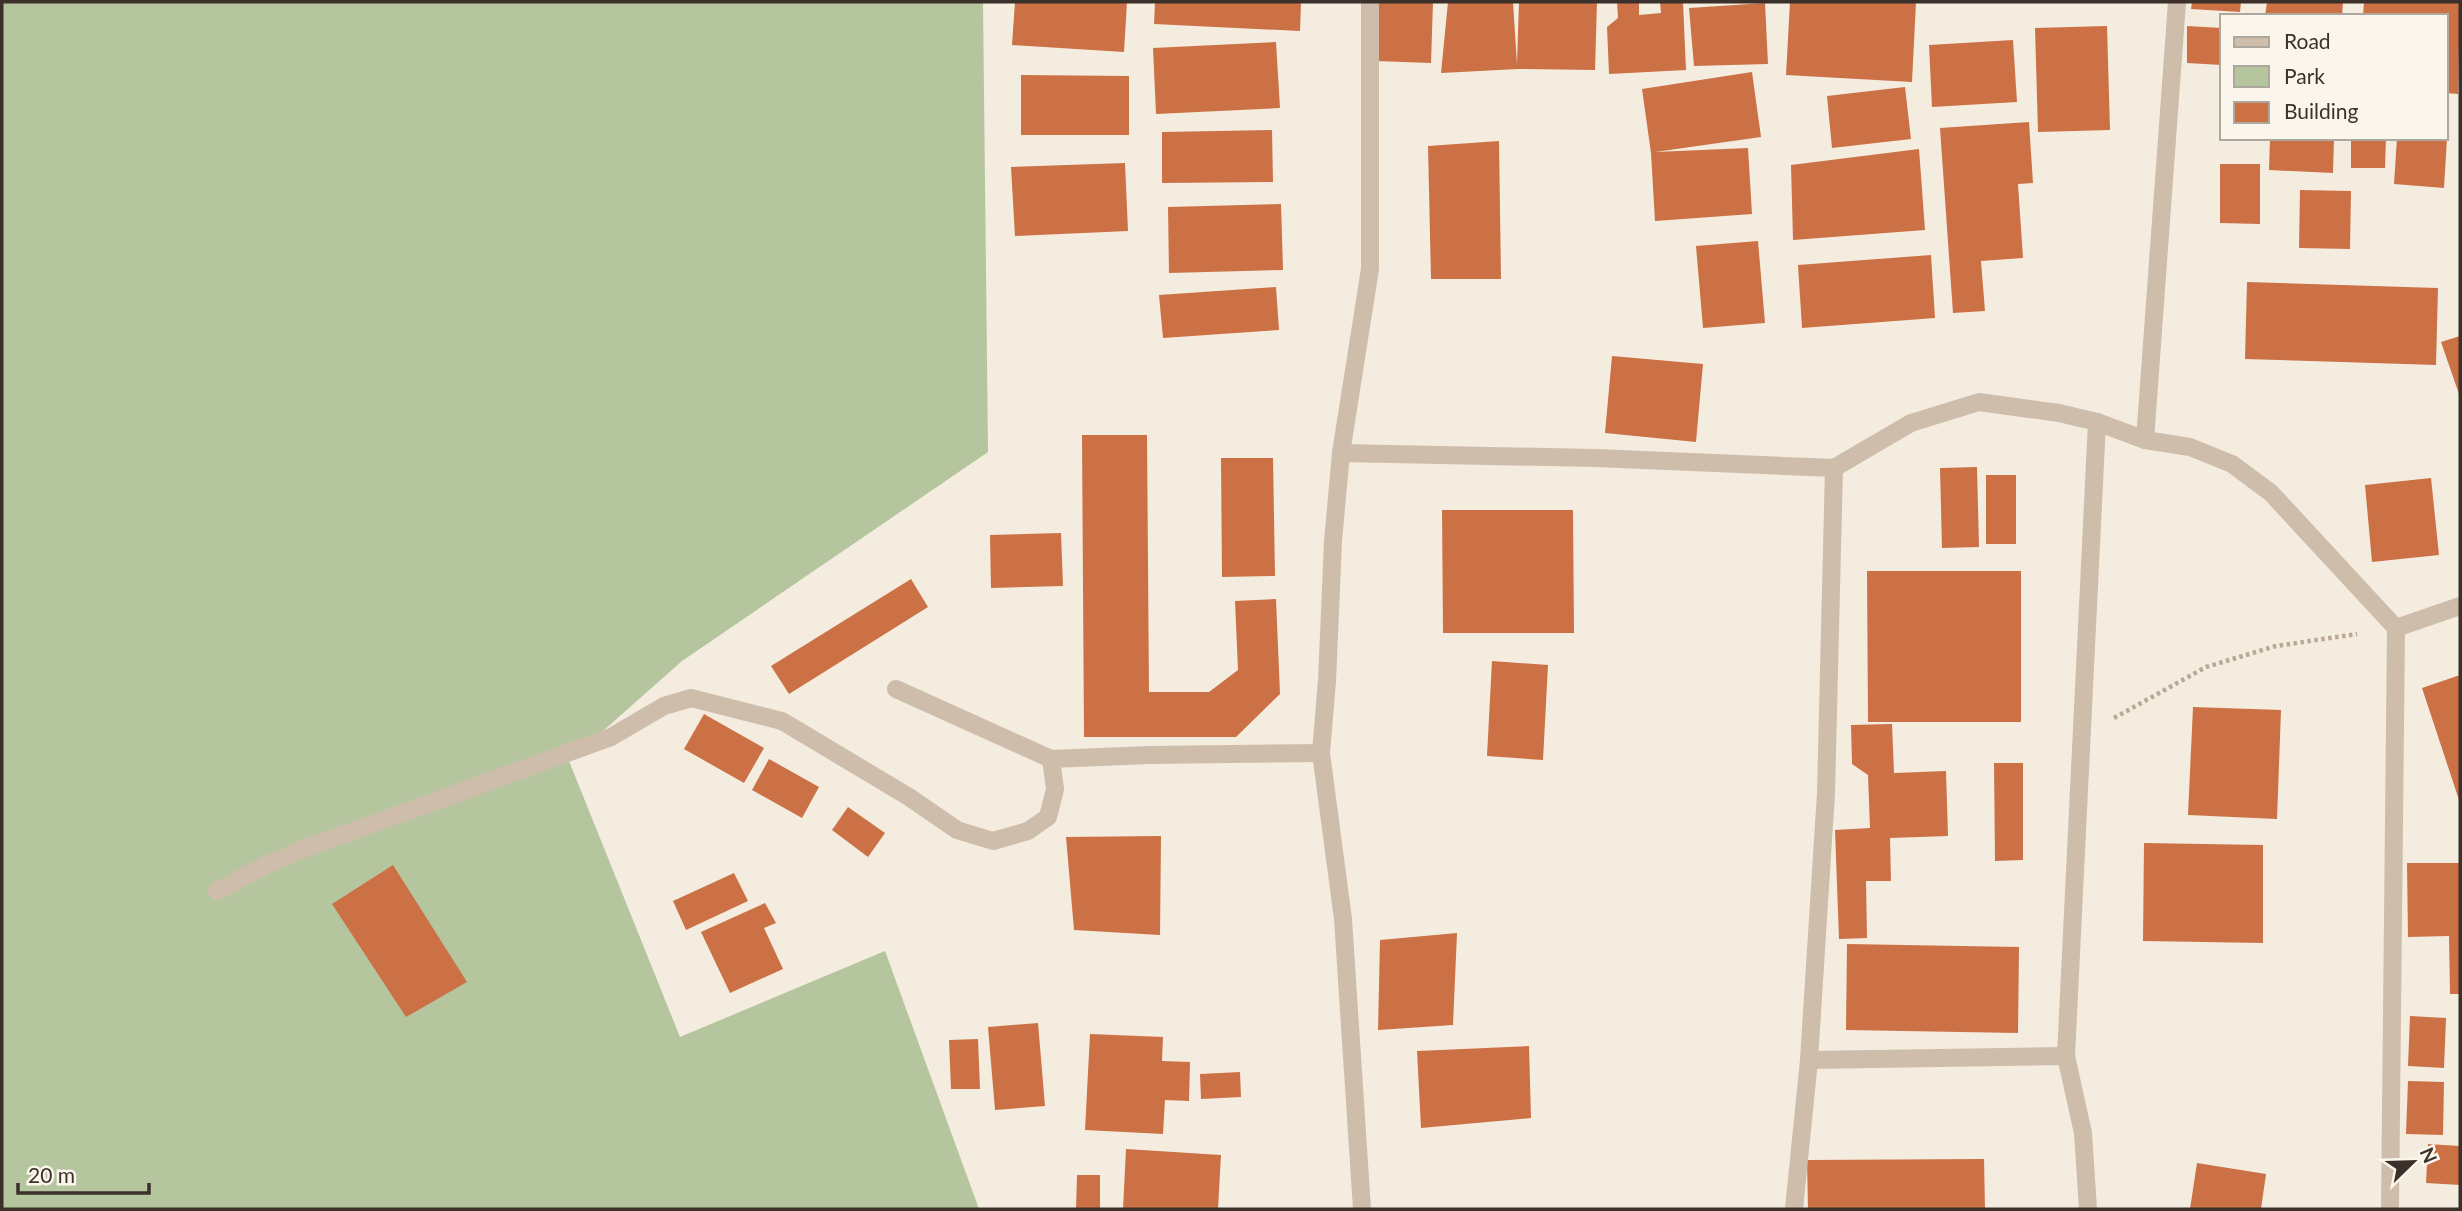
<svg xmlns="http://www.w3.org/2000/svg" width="2462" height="1211" font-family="Lato,sans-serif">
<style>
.green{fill:#b5c59e}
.building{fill:#cc7145}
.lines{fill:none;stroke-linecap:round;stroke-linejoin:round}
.path{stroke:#baa794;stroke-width:4.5;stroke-dasharray:3.5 3.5;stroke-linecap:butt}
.street{stroke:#cebdaa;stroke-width:18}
</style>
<rect width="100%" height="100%" fill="#f4ecdf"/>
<path class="green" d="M2,2H983L988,452L682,661L569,761L680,1037L885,951L979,1209H2Z"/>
<g class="building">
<path d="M1015,2H1127L1124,52L1012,45Z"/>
<path d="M1155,2H1301L1300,31L1154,24Z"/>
<path d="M1377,2H1433L1431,63L1376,61Z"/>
<path d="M1448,2H1513L1517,64L1519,2H1597L1595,70L1518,69L1441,73Z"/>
<path d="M1617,2H1639V15L1661,13L1660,2H1683L1686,70L1609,74L1607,27L1618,18Z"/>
<path d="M1790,2H1916L1912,82L1786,75Z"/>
<path d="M2192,2H2241L2240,12L2191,9Z"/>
<path d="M2267,2H2343L2342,16H2265Z"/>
<path d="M2364,2H2460L2458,94L2446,93V16H2363Z"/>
<path d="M1765,3L1768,64L1694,66L1689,8Z"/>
<path d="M2107,26L2110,130L2038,132L2035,28Z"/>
<path d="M2187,26L2222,28V65L2187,63Z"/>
<path d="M2013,40L2017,102L1932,107L1929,45Z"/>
<path d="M1276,42L1280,108L1156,114L1153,48Z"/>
<path d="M1752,72L1761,137L1655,152L1748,148L1752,214L1655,221L1651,153L1642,89Z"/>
<path d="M1021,75L1129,76V135H1021Z"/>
<path d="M1905,87L1911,139L1832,148L1827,96Z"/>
<path d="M2029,122L2033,183L2018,184L2023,258L1981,261L1985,311L1953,313L1940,128Z"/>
<path d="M1272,130L1273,182L1162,183V132Z"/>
<path d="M2270,138H2334L2333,173L2269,170Z"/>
<path d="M2351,138H2386L2385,168H2351Z"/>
<path d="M2397,138H2447L2444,188L2394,184Z"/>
<path d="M1499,141L1501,279H1431L1428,146Z"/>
<path d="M1919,149L1925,230L1793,240L1791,165Z"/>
<path d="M1125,163L1128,231L1015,236L1011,167Z"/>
<path d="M2220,164H2260V224L2220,223Z"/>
<path d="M2300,190L2351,191L2350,249L2299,248Z"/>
<path d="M1281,204L1283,270L1169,273L1168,207Z"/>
<path d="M1758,241L1765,323L1703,328L1696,246Z"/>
<path d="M1931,255L1935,318L1802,328L1798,265Z"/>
<path d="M2247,282L2438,288L2436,365L2245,359Z"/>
<path d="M1276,287L1279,330L1163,338L1159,295Z"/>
<path d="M2460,336V397L2441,342Z"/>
<path d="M1612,356L1703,364L1696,442L1605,433Z"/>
<path d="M1082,435H1147L1149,692H1209L1238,670L1235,601L1276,599L1280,694L1236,737H1084Z"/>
<path d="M1221,458H1273L1275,576L1222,577Z"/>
<path d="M1977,467L1979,547L1942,548L1940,468Z"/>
<rect x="1986" y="475" width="30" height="69"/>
<path d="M2431,478L2439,555L2372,562L2365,485Z"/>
<path d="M1442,510H1573L1574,633H1443Z"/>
<path d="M1061,533L1063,586L991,588L990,535Z"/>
<path d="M1867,571H2021V722H1868Z"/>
<path d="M911,579L928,607L789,694L771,666Z"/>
<path d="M1492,661L1548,665L1543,760L1487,756Z"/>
<path d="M2460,675V803L2422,688Z"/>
<path d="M2193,707L2281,710L2277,819L2188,815Z"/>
<path d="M704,714L764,748L744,783L684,749Z"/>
<path d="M1892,724L1894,773L1946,771L1948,836L1890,838L1891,881H1866L1867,938L1839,939L1835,830L1870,828L1868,775L1852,764L1851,725Z"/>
<path d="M769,759L819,787L802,818L752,790Z"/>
<path d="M1994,763H2023V860L1995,861Z"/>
<path d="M848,807L885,833L868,857L832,830Z"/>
<path d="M1161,836L1160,935L1074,930L1066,837Z"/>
<path d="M2144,843L2263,845V943L2143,941Z"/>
<path d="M2407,863H2460V994H2450L2449,936L2408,937Z"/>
<path d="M393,865L467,982L406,1017L332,904Z"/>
<path d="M734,873L748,901L686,930L673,901Z"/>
<path d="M765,903L776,923L764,928L783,969L730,993L701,932Z"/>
<path d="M1457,933L1453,1025L1378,1030L1380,940Z"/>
<path d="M1847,944L2019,947L2018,1033L1846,1030Z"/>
<path d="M2410,1016L2446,1018L2444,1068L2408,1066Z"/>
<path d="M1038,1023L1045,1106L995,1110L988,1027Z"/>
<path d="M1090,1034L1163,1037L1162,1061L1190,1062L1189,1101L1165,1100L1163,1134L1085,1130Z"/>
<path d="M978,1039L980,1089H951L949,1040Z"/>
<path d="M1529,1046L1531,1118L1421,1128L1417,1051Z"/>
<path d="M1240,1072L1241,1097L1201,1099L1200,1074Z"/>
<path d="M2408,1081L2444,1082L2443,1135L2406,1134Z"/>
<path d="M2428,1144L2460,1146V1185L2426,1183Z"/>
<path d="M1126,1149L1221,1155L1218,1209H1123Z"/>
<path d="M1984,1159L1985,1209H1808L1807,1160Z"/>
<path d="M2197,1163L2266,1174L2261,1209H2190Z"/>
<path d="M1077,1175H1100V1209H1076Z"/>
</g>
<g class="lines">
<path class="path" d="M2114,718L2206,667L2276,646L2357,634"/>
<g class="street">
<path d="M2145,440L2177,2"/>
<path d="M1341,453L1596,458L1834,468L1911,423L1979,402L2059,413L2097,422L2145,440L2190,447L2232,464L2271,493L2396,628"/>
<path d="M896,689L1051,759L1149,755L1321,753"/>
<path d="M217,891L270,863L301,850L611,737L664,706L691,698L782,721L909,797L957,830L993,841L1028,831L1048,817L1055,789L1051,759"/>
<path d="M1809,1060L2066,1056"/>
<path d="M1362,1209L1343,919L1321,753L1327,681L1333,541L1341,453L1370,269V2"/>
<path d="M1794,1209L1809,1060L1826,793L1834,468"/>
<path d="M2088,1209L2083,1133L2066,1056L2097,422"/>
<path d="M2390,1209L2396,628L2460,606"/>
</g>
</g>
<rect width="2462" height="1211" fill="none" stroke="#3b312a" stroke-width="7"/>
<rect x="2220" y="14" width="228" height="126" fill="#fbf6ec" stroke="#aea79e" stroke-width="2"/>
<rect x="2234" y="37" width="35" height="10" fill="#cebdaa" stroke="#aea79e" stroke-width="2"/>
<text x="2284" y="49" font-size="21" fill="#3b312a">Road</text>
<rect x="2234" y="66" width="35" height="21" fill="#b5c59e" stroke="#aea79e" stroke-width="2"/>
<text x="2284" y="84" font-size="21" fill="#3b312a">Park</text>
<rect x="2234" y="102" width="35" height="21" fill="#cc7145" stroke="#aea79e" stroke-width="2"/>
<text x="2284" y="119" font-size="21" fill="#3b312a">Building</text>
<g transform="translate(2413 1162) rotate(67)" stroke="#fbf6ec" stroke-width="5" paint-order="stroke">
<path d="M0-5L12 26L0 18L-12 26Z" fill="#3b312a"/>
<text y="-10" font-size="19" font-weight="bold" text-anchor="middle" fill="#3b312a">N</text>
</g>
<path d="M18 1183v10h131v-10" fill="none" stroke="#3b312a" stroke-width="3.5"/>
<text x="28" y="1183" font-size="21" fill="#3b312a" stroke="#fbf6ec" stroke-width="5" paint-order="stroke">20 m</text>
</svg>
